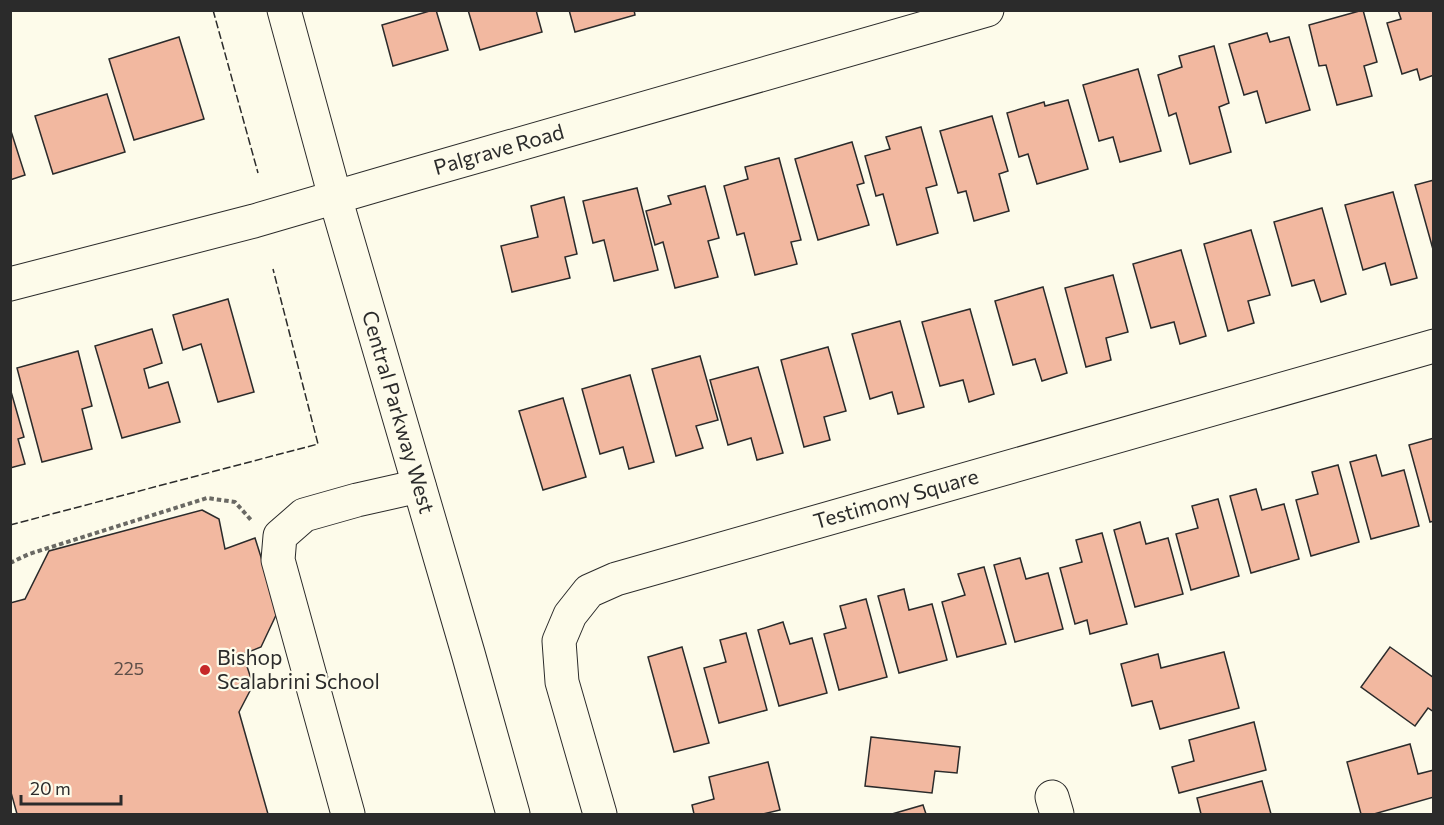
<svg xmlns="http://www.w3.org/2000/svg" width="1444" height="825" font-family="Commissioner,sans-serif">
<style>
.building{fill:#f2b8a0;stroke:#2b2b2b;stroke-width:1.5}
.lines{fill:none;stroke-linecap:round;stroke-linejoin:round}
.minor-casing{stroke:#2b2b2b;stroke-width:35}
.path{stroke:#6a6964;stroke-width:4;stroke-dasharray:4.5 3;stroke-linecap:butt}
.minor{stroke:#fdfbea;stroke-width:33}
.fence{stroke:#2b2b2b;stroke-width:1.5;stroke-dasharray:8 3;stroke-linecap:butt}
.poi-dot{fill:#c62828;stroke:#fdfbea;stroke-width:2}
.labels{text-anchor:middle;stroke-width:4.5;stroke-linejoin:round;paint-order:stroke}
.number-label{font-size:18px;fill:#5d4e48}
.street-label{font-size:21px;fill:#2b2b2b;stroke:#fdfbea}
.poi-label{font-size:21px;fill:#2b2b2b;stroke:#fdfbea;text-anchor:start}
</style>
<rect width="100%" height="100%" fill="#fdfbea"/>
<g class="building">
<path d="M433,10H436L448,50L393,66L382,25Z"/>
<path d="M468,10H536L542,32L480,50Z"/>
<path d="M569,10H634L635,15L575,32Z"/>
<path d="M1363,10L1377,62L1364,66L1372,96L1337,105L1326,65L1319,66L1309,25Z"/>
<path d="M1398,10H1434V75L1420,80L1417,69L1402,74L1387,23L1401,19Z"/>
<path d="M1267,33L1270,42L1289,37L1310,110L1266,123L1257,91L1244,95L1229,44Z"/>
<path d="M179,37L204,119L134,140L109,59Z"/>
<path d="M1214,46L1229,103L1219,107L1231,152L1190,164L1176,113L1169,116L1158,75L1182,67L1179,56Z"/>
<path d="M1138,69L1161,151L1120,162L1113,137L1099,141L1083,85Z"/>
<path d="M107,94L125,152L53,174L35,116Z"/>
<path d="M1068,100L1088,169L1037,184L1028,154L1019,157L1007,113L1044,102L1045,106Z"/>
<path d="M992,116L1008,171L999,174L1009,211L974,221L966,191L958,193L940,131Z"/>
<path d="M921,127L937,185L926,188L938,233L897,245L883,194L876,196L865,156L890,149L886,137Z"/>
<path d="M10,128L25,175L10,180Z"/>
<path d="M852,142L864,183L857,185L869,225L818,240L795,159Z"/>
<path d="M779,158L801,240L791,242L797,264L755,275L744,233L737,235L724,186L748,179L745,167Z"/>
<path d="M1434,180V253L1415,185Z"/>
<path d="M705,186L719,238L708,241L718,277L675,288L663,242L655,245L646,211L671,204L668,196Z"/>
<path d="M637,188L658,270L614,281L604,240L593,243L583,201Z"/>
<path d="M1393,192L1417,278L1391,285L1385,263L1363,270L1345,205Z"/>
<path d="M564,197L577,254L565,257L570,278L512,292L501,246L538,237L531,206Z"/>
<path d="M1322,208L1346,294L1321,302L1314,280L1292,286L1274,222Z"/>
<path d="M1251,230L1270,295L1248,301L1254,323L1228,331L1204,244Z"/>
<path d="M1181,250L1206,336L1180,344L1174,322L1151,328L1133,264Z"/>
<path d="M1113,275L1128,332L1106,338L1111,360L1086,367L1065,288Z"/>
<path d="M1043,287L1067,373L1042,381L1035,359L1013,365L995,301Z"/>
<path d="M228,299L254,392L218,402L201,344L183,350L173,315Z"/>
<path d="M970,309L994,394L969,402L963,380L940,386L922,322Z"/>
<path d="M900,321L924,407L898,414L892,392L870,399L852,334Z"/>
<path d="M152,329L162,363L144,369L149,388L168,382L180,422L122,438L95,346Z"/>
<path d="M828,347L846,411L824,417L830,440L804,447L781,360Z"/>
<path d="M78,351L92,406L82,409L92,449L42,462L17,368Z"/>
<path d="M700,356L718,420L696,426L703,448L676,456L652,369Z"/>
<path d="M758,367L783,453L757,460L751,438L728,445L710,380Z"/>
<path d="M630,375L654,462L629,469L623,447L600,454L582,389Z"/>
<path d="M10,388L24,437L18,439L25,464L10,468Z"/>
<path d="M563,398L586,477L543,490L519,411Z"/>
<path d="M1434,438V521L1430,522L1409,445Z"/>
<path d="M1376,455L1382,476L1404,470L1419,526L1371,539L1350,462Z"/>
<path d="M1338,465L1359,542L1311,556L1296,500L1318,494L1312,472Z"/>
<path d="M1256,489L1262,510L1284,504L1299,559L1251,573L1230,496Z"/>
<path d="M1218,499L1239,576L1191,590L1176,534L1198,528L1192,506Z"/>
<path d="M202,510L219,519L225,549L255,538L278,611L261,647L243,654L253,685L239,712L268,814H17L10,789V603L25,599L49,551Z"/>
<path d="M1140,522L1146,544L1168,538L1183,594L1135,607L1114,530Z"/>
<path d="M1102,533L1127,624L1090,634L1087,620L1075,624L1060,568L1082,562L1076,540Z"/>
<path d="M1020,558L1026,579L1048,573L1063,629L1015,642L994,565Z"/>
<path d="M984,567L1006,644L957,657L942,602L965,595L958,574Z"/>
<path d="M904,589L909,610L932,604L947,660L899,673L878,596Z"/>
<path d="M866,599L887,677L839,690L824,634L846,628L840,606Z"/>
<path d="M783,622L790,644L812,638L827,693L779,706L758,630Z"/>
<path d="M746,633L767,710L719,723L704,668L726,662L720,640Z"/>
<path d="M682,647L709,743L674,752L648,657Z"/>
<path d="M1390,647L1434,678V712L1428,708L1415,726L1361,687Z"/>
<path d="M1224,652L1239,708L1160,729L1152,701L1132,706L1121,664L1158,654L1161,668Z"/>
<path d="M1254,722L1266,770L1179,793L1172,767L1194,761L1189,740Z"/>
<path d="M871,737L960,747L957,773L935,771L932,793L865,786Z"/>
<path d="M1410,744L1418,774L1434,770V797L1374,814H1361L1347,762Z"/>
<path d="M768,762L780,810L763,814H694L692,805L714,799L709,777Z"/>
<path d="M1262,781L1271,814H1201L1197,798Z"/>
<path d="M923,805L926,814H892Z"/>
</g>
<g class="lines">
<g class="minor-casing">
<g id="minor">
<path id="s1" d="M284,10L335,197L468,653L513,814"/>
<path id="s2" d="M10,284L254,221L415,174L987,10"/>
<path d="M1052,797L1057,814"/>
<path d="M348,814L278,560L280,536L304,515L357,500L419,486"/>
<path id="s3" d="M600,814L562,682L559,641L570,615L589,591L616,579L1434,346"/>
</g>
</g>
<path class="path" d="M10,563L29,554L207,498L235,502L251,520"/>
<use href="#minor" class="minor"/>
<g class="fence">
<path d="M213,10L258,173"/>
<path d="M10,525L318,444L273,269"/>
</g>
</g>
<circle class="poi-dot" cx="205" cy="670" r="6"/>
<g class="labels">
<g class="number-label">
<text x="129" y="675">225</text>
</g>
<g class="street-label">
<text dy="7" stroke="none"><textPath href="#s2" startOffset="507">Palgrave Road</textPath></text>
<text dy="7" stroke="none"><textPath href="#s1" startOffset="418">Central Parkway West</textPath></text>
<text dy="7" stroke="none"><textPath href="#s3" startOffset="558">Testimony Square</textPath></text>
</g>
<g class="poi-label">
<text x="217" y="665">Bishop<tspan x="217" dy="24">Scalabrini School</tspan></text>
</g>
</g>
<rect width="1444" height="825" fill="none" stroke="#2b2b2b" stroke-width="24"/>
<path d="M21 795v9h100v-9" fill="none" stroke="#2b2b2b" stroke-width="3"/>
<text x="30" y="795" font-size="18" fill="#2b2b2b" stroke="#fdfbea" stroke-width="4.5" paint-order="stroke">20 m</text>
</svg>
